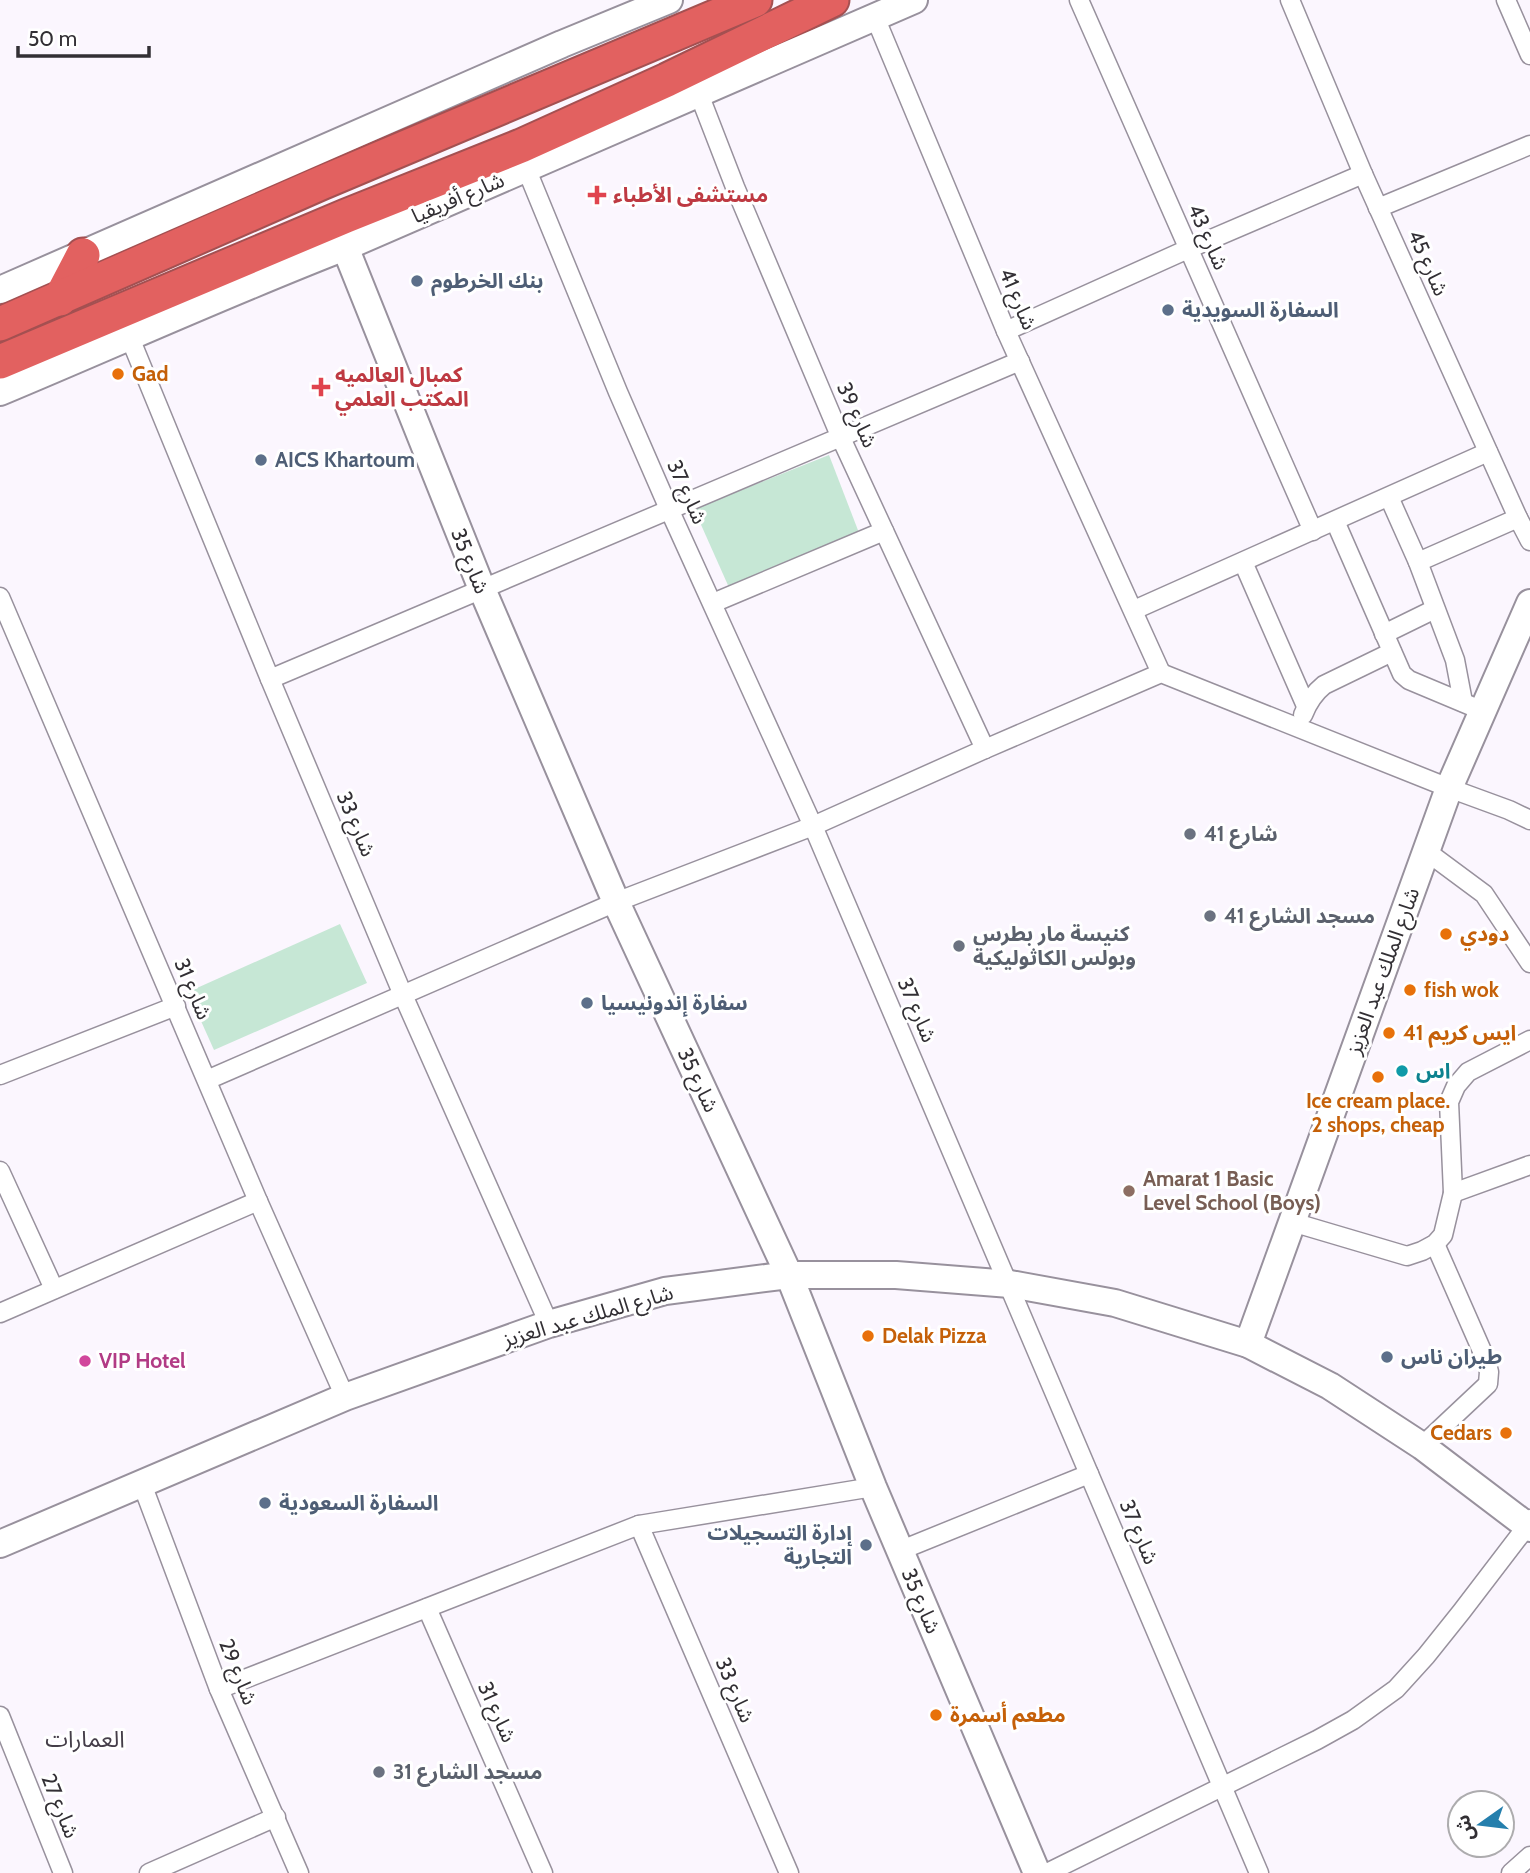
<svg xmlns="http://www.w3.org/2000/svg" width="1530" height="1873" font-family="Cabin,'Noto Sans Arabic',sans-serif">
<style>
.green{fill:#c6e7d5}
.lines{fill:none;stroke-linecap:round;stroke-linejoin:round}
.street-casing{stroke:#98919d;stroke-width:21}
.secondary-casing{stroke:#98919d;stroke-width:30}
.highway-casing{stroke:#a45051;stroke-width:37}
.street{stroke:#fff;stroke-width:18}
.secondary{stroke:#fff;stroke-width:26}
.highway{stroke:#e26160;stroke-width:33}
.health-dot{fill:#e0444e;stroke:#fff;stroke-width:2.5}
.service-dot{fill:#5c6f8a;stroke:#fff;stroke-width:2.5}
.food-dot{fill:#e8710a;stroke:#fff;stroke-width:2.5}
.worship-dot{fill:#6b7280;stroke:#fff;stroke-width:2.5}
.culture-dot{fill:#0f9aa8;stroke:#fff;stroke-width:2.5}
.education-dot{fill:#8d6e63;stroke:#fff;stroke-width:2.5}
.hotel-dot{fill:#d1479c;stroke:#fff;stroke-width:2.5}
.labels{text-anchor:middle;stroke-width:6;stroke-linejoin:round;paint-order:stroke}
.health-label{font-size:21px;font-weight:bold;fill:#be3a42;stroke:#fff;text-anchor:start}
.street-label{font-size:21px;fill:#322f34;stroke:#fff}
.service-label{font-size:21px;font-weight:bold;fill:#4e5e75;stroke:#fff;text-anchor:start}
.food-label{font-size:21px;font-weight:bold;fill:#c56008;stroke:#fff;text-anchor:start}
.worship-label{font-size:21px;font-weight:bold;fill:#5b616d;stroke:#fff;text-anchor:start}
.culture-label{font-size:21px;font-weight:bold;fill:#0d838f;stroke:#fff;text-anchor:start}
.education-label{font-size:21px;font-weight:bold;fill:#785e54;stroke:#fff;text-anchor:start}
.hotel-label{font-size:21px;font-weight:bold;fill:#b23c85;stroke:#fff;text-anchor:start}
.neighbourhood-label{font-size:23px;fill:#453e49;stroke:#fff}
</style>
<rect width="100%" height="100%" fill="#fbf6fe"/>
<g class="green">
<path d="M829,455L861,538L731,592L694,509Z"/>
<path d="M340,924L367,983L214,1050L188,992Z"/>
</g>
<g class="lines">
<g class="street-casing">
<g id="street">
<path d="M1079,0L1313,531"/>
<path d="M1290,0L1363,174L1518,518L1530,541"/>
<path d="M1506,0L1530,55"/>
<path d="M875,17L1006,331L1161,673"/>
<path d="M699,94L735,187L841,438L985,749"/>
<path d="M526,168L618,392L669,509L813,826L1259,1873"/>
<path d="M1378,208L1530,145"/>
<path d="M1006,331L1188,249L1363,174"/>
<path d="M130,338L270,679L403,995L549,1324"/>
<path d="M1389,497L1418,562L1455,660L1463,702"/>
<path d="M1335,521L1402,674L1409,680L1483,711"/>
<path d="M1243,562L1306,706"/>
<path d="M1418,562L1518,518"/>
<path d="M0,597L258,1201L345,1397"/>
<path d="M713,603L884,531"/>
<path d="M1134,610L1488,452"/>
<path d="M1384,634L1435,609"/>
<path d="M270,679L1020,361"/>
<path d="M1303,715C1308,702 1314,693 1324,685L1392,652"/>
<path d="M1426,851L1484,894L1530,963"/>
<path d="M0,1075L176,1006"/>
<path d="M207,1080L616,902L813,826L985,749L1161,673L1449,788L1509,810L1530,820"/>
<path d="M0,1171L54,1289"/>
<path d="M1453,1193L1530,1165"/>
<path d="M1292,1222L1407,1256L1422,1251L1435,1244L1443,1235L1453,1193L1449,1102L1456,1086L1468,1072L1530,1040"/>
<path d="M0,1313L258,1201"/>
<path d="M1422,1446L1488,1384L1489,1372L1486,1360L1435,1244"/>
<path d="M142,1484L219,1689L299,1873"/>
<path d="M639,1525L789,1873"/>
<path d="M899,1551L1089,1474"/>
<path d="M427,1608L543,1873"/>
<path d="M219,1689L639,1525L873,1487"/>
<path d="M0,1716L63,1873"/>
<path d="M149,1873L276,1817"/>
<path d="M1047,1873L1317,1740L1353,1720L1396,1689L1426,1656L1462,1611L1527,1526L1530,1519"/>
<path d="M1511,1873L1530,1856"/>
</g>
</g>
<g class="secondary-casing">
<g id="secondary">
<path d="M345,247L482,589L616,902L789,1275L873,1487L1037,1873"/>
<path d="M0,290L562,44L669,0"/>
<path d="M0,392C115,344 229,292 345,247L914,0"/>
<path d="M1248,1344L1449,788L1530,603"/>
<path d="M0,1544L345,1397L549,1324L665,1291L789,1275H896L1010,1284L1115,1303L1248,1344L1330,1386L1422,1446L1530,1528"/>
</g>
</g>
<g class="highway-casing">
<g id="highway">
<path d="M60,299L83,255"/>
<path d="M0,324L321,183L755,0"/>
<path d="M0,362L346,216L521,146L667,80L832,0"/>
</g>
</g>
<use href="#street" class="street"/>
<use href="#secondary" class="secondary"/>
<use href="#highway" class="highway"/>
</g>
<g class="health-dot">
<path d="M593.5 184.5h7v7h7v7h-7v7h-7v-7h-7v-7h7z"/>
<path d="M317.5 376.5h7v7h7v7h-7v7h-7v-7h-7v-7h7z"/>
</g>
<g class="service-dot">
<circle cx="417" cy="281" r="7"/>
<circle cx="1168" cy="310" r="7"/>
<circle cx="261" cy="460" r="7"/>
<circle cx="587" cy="1003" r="7"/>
<circle cx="1387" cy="1357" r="7"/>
<circle cx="265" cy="1503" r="7"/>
<circle cx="866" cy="1545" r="7"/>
</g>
<g class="food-dot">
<circle cx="118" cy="374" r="7"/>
<circle cx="1446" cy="934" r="7"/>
<circle cx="1410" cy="990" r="7"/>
<circle cx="1389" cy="1033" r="7"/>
<circle cx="1378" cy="1077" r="7"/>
<circle cx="868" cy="1336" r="7"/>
<circle cx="1506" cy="1433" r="7"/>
<circle cx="936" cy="1715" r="7"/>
</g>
<g class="worship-dot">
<circle cx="1190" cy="834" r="7"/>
<circle cx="1210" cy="916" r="7"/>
<circle cx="959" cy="946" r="7"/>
<circle cx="379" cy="1772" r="7"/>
</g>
<circle class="culture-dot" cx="1402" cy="1071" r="7"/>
<circle class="education-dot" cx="1129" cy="1191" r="7"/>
<circle class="hotel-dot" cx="85" cy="1361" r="7"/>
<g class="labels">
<g class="health-label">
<text x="613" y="202">مستشفی الأطباء</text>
<text x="335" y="382">كمبال العالميه<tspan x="335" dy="24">المكتب العلمي</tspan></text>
</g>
<g class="street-label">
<text transform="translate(458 198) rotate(-23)" y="7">شارع أفريقيا</text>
<text transform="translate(1208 237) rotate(66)" y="7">شارع 43</text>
<text transform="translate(1428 263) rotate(66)" y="7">شارع 45</text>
<text transform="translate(1018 299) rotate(67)" y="7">شارع 41</text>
<text transform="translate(857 415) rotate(66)" y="7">شارع 39</text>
<text transform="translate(687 492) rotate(66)" y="7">شارع 37</text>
<text transform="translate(470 561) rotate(68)" y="7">شارع 35</text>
<text transform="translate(356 824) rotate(67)" y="7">شارع 33</text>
<text transform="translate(1383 971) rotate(-70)" y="7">شارع الملك عبد العزيز</text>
<text transform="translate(193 989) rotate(67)" y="7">شارع 31</text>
<text transform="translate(917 1010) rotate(67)" y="7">شارع 37</text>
<text transform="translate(698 1080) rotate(65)" y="7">شارع 35</text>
<text transform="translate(588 1316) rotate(-16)" y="7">شارع الملك عبد العزيز</text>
<text transform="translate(1139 1532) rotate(67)" y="7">شارع 37</text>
<text transform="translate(921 1601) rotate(67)" y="7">شارع 35</text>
<text transform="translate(238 1672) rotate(68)" y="7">شارع 29</text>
<text transform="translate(735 1690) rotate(67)" y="7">شارع 33</text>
<text transform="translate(497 1712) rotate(66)" y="7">شارع 31</text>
<text transform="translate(60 1806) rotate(68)" y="7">شارع 27</text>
</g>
<g class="service-label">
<text x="431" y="288">بنك الخرطوم</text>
<text x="1182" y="317">السفارة السويدية</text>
<text x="275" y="467">AICS Khartoum</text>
<text x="601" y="1010">سفارة إندونيسيا</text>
<text x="1401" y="1364">طيران ناس</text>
<text x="279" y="1510">السفارة السعودية</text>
<text x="852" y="1540" text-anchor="end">إدارة التسجيلات<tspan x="852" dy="24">التجارية</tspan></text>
</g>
<g class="food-label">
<text x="132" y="381">Gad</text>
<text x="1460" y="941">دودي</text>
<text x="1424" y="997">fish wok</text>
<text x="1403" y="1040">41 ايس كريم</text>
<text x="1378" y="1108" text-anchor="middle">Ice cream place.<tspan x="1378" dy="24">2 shops, cheap</tspan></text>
<text x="882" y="1343">Delak Pizza</text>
<text x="1492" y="1440" text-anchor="end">Cedars</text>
<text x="950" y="1722">مطعم أسمرة</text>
</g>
<g class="worship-label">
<text x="1204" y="841">شارع 41</text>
<text x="1224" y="923">مسجد الشارع 41</text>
<text x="973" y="941">كنيسة مار بطرس<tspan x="973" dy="24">وبولس الكاثوليكية</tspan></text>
<text x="393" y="1779">مسجد الشارع 31</text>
</g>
<g class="culture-label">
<text x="1416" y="1078">اس</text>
</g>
<g class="education-label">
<text x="1143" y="1186">Amarat 1 Basic<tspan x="1143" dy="24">Level School (Boys)</tspan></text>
</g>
<g class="hotel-label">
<text x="99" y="1368">VIP Hotel</text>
</g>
<g class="neighbourhood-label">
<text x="85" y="1747">العمارات</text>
</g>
</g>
<g transform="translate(1481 1824) rotate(256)"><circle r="33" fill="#ffffff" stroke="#adacae" stroke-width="2"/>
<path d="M0-5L12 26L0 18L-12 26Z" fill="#257fad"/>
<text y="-10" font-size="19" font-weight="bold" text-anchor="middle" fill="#322f34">ش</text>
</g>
<path d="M18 46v10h131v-10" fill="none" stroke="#322f34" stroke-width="3.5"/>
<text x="28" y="46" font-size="21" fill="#322f34" stroke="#ffffff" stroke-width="5" paint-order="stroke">50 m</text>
</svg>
